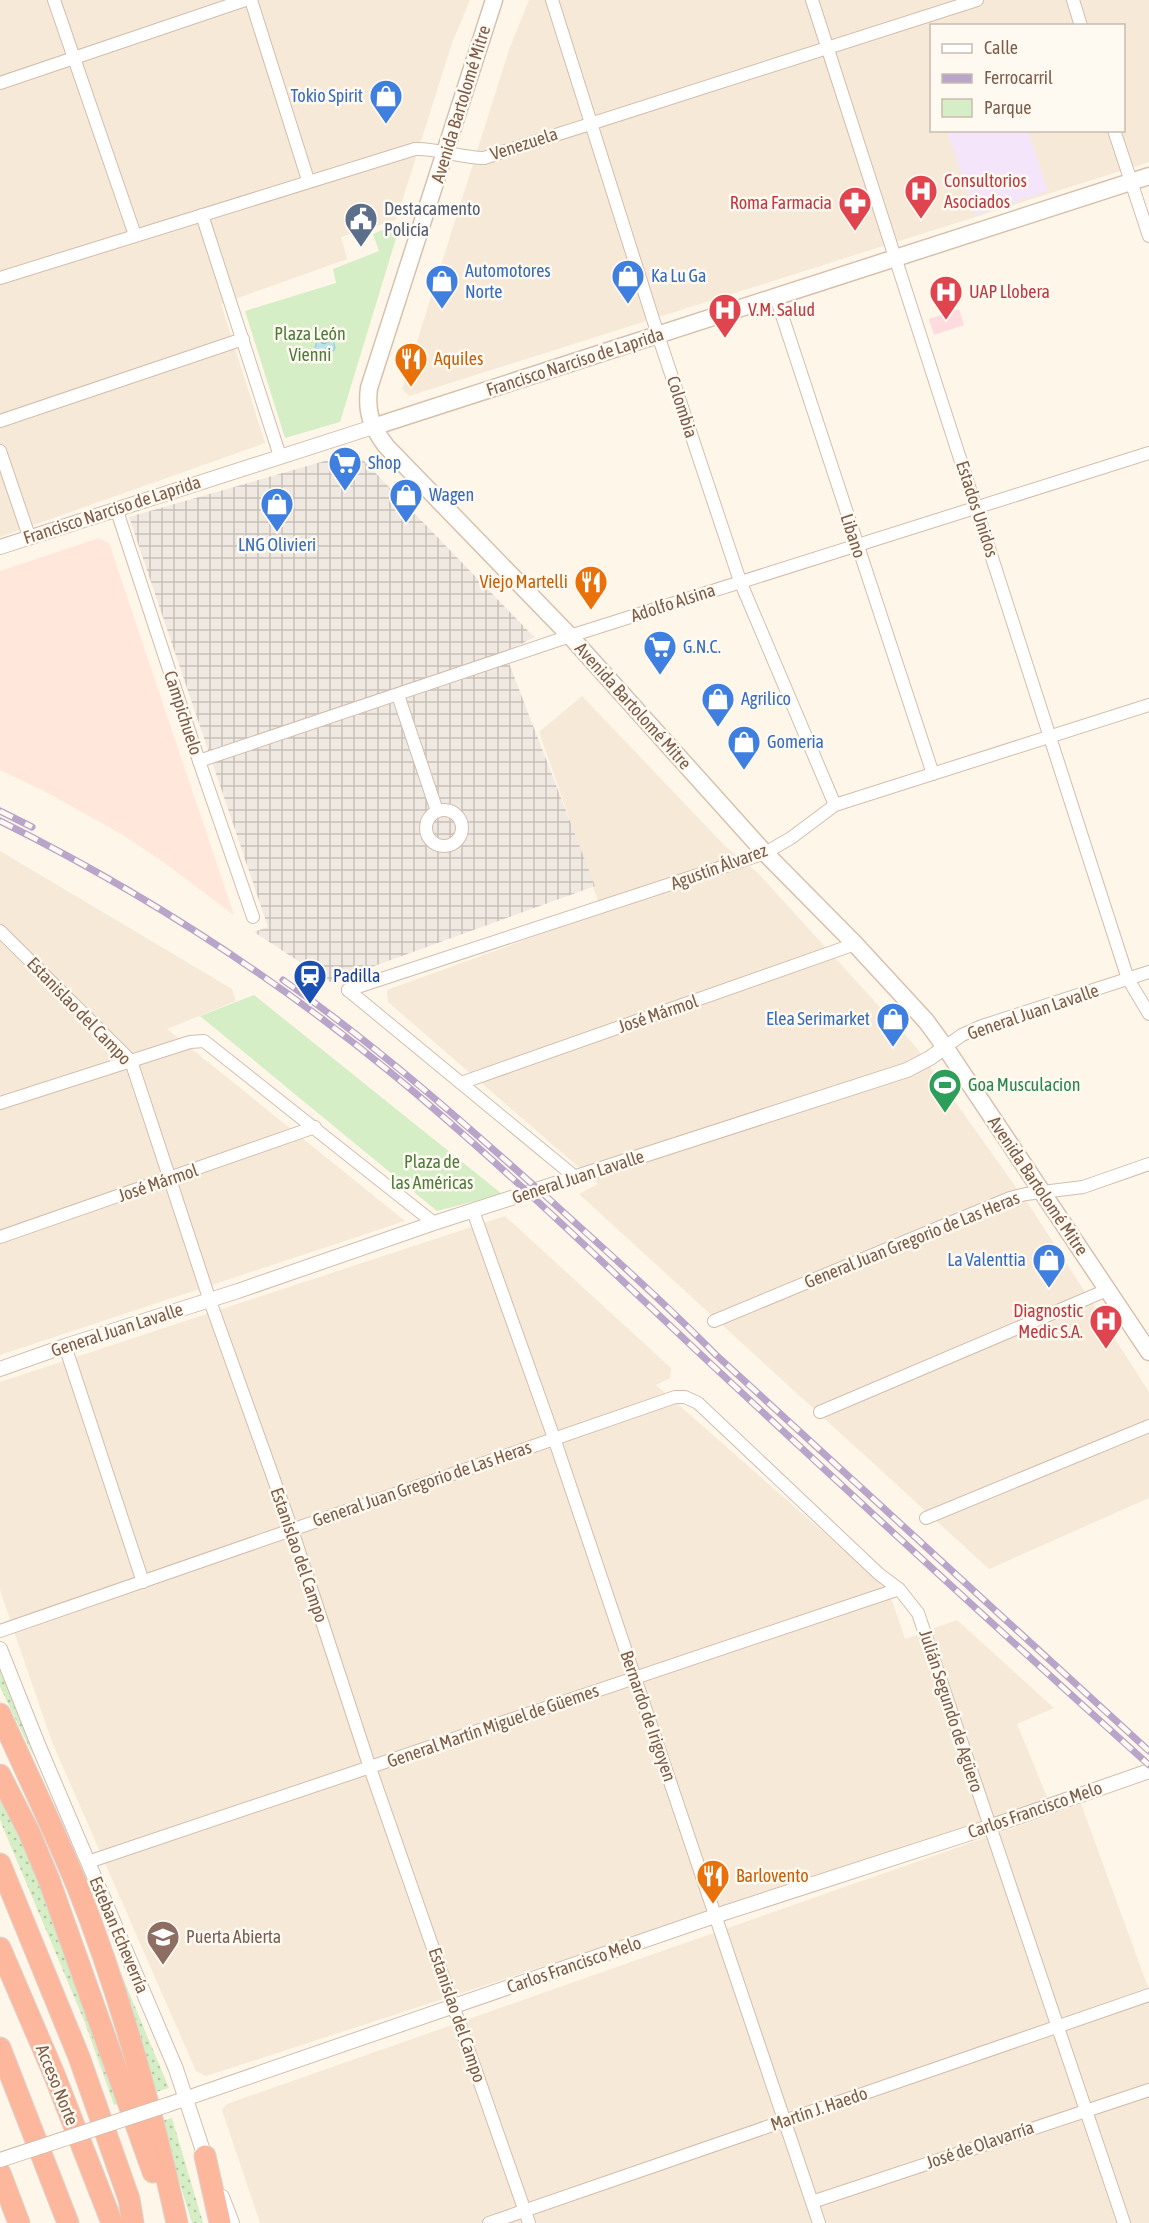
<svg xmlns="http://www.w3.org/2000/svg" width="1149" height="2223" font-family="'Asap Condensed',sans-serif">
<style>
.residential{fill:#f6e9d7;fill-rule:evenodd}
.commercial{fill:#ffe7dc}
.industrial{fill:url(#industrial-grid)}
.education{fill:#f4e5fb}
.medical{fill:#fddbde}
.grass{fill:url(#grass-dots)}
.park{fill:#d5eec5}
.water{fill:url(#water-ripples);stroke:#a0d2dd;stroke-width:1.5}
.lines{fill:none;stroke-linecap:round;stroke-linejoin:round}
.minor-casing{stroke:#d2bead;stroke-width:14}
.tertiary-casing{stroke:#d2bead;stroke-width:16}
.secondary-casing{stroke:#d8c1ac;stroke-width:19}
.motorway-casing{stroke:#ddd5d0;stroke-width:23}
.minor{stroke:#fff;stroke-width:12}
.tertiary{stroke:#fff;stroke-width:14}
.secondary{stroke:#fff;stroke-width:16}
.motorway{stroke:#fcb79c;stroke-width:21}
.rail-casing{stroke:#baa5ca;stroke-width:7}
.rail{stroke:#fffaf1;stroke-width:4.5;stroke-dasharray:14;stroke-linecap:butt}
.tertiary-bridge-casing{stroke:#d2bead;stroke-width:16;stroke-linecap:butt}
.tertiary-bridge{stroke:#fff;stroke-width:14}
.labels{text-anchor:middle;stroke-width:5;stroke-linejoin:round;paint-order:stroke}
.shop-label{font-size:18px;fill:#366cbe;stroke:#fffaf1;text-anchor:start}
.street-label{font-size:18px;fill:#7c5d49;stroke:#fffaf1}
.health-label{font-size:18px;fill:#be3a42;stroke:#fffaf1;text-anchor:start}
.service-label{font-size:18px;fill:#4e5e75;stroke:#fffaf1;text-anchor:start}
.park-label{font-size:18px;fill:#4e7c3d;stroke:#fffaf1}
.food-label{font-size:18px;fill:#c56008;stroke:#fffaf1;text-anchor:start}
.transit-label{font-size:18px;fill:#164399;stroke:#fffaf1;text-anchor:start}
.leisure-label{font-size:18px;fill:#27864d;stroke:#fffaf1;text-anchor:start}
.education-label{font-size:18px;fill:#785e54;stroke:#fffaf1;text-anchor:start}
</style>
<defs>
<pattern id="industrial-grid" width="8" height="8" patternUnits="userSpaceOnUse" patternTransform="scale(1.5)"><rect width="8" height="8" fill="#efe9e2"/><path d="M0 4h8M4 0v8" fill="none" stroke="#c7c0b9"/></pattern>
<pattern id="grass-dots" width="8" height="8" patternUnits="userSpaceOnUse" patternTransform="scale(1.5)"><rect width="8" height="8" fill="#d5eec5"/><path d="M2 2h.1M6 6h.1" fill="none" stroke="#b2c4a2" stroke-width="1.8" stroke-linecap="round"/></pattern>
<pattern id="water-ripples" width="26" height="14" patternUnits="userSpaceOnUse" patternTransform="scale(1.5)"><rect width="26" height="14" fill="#bbe2ea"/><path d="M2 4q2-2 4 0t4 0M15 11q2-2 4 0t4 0" fill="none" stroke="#9dbac0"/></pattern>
</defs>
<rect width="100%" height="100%" fill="#fef6e9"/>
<g class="residential">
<path d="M0,0H470L452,43L396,220L341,237L347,259L221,304L265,443L0,537Z"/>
<path d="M529,0H1149V162L409,396L402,389L509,50ZM932,26H1124V130H932Z"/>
<path d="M582,696L725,846L758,873L916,1047L1033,1211L1149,1392V1498L989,1569L579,1194L598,1184L388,1002L387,990L602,912L539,732Z"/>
<path d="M0,851L232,989L236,1001L167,1029L405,1221L0,1355Z"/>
<path d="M505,1216L671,1368L670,1378L656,1385L888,1589L905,1639L957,1620L1054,1708L1017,1724L1049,1802L206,2076L196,2071L52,1742L0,1590V1382Z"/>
<path d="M1081,1804L1149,1990V2223H260L222,2110L227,2104Z"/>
</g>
<path class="commercial" d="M99,538L109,543L234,915L162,861L123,835L44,791L0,770V571Z"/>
<path class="industrial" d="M349,454L359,456L534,637L505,653L595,886L330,982L254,932L268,927L129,517Z"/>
<path class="education" d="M947,131H1028L1048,191L975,215Z"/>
<path class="medical" d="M959,309L964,325L934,335L929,319Z"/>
<g class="grass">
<path d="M0,1661L34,1757L0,1687Z"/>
<path d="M0,1796L23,1840L118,2104L114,2105L85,2023L2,1825L0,1819Z"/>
<path d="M86,1890L169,2088L150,2094Z"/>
<path d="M172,2118L203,2223H192L161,2121Z"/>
</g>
<g class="park">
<path d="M401,222L340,422L285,438L245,311L336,283L333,269L379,251L373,234Z"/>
<path d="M254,995L502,1194L437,1211L200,1016Z"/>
</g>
<path class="water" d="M320,330L332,335L335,348C329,357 324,359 313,356Z"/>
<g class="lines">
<g class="minor-casing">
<g id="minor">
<path d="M54,0L135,235"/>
<path d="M251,0L308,180"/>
<path d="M552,0L658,335L740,581L835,805"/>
<path d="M812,0L1128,979L1149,1014"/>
<path d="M1073,0L1081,26"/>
<path d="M0,83L245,0"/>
<path d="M1114,130L1149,236"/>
<path d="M202,215L280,456"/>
<path d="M0,278L415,149C438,148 460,158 484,158L977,0"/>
<path d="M776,297L933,774"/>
<path d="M0,421L243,339"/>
<path d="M0,451L29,536"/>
<path d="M116,508L199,761L253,917"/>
<path d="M398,695L437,811"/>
<path d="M199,761L570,636L1149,453"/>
<circle cx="444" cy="828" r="18"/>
<path d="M0,931L131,1061L210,1301L292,1530L370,1768L529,2223"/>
<path d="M348,990L765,853L791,838L835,805L1149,705"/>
<path d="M348,990L575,1177"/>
<path d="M945,1047L962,1035L982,1026L1149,972"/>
<path d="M461,1083L855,944"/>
<path d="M0,1103L190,1042L204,1041L434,1223"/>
<path d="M473,1211L554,1438L819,2223"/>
<path d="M0,1237L315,1127"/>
<path d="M714,1321L1010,1198L1026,1194L1083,1187L1149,1164"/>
<path d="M65,1346L143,1582"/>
<path d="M820,1412L1107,1290"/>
<path d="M926,1518L1149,1426"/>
<path d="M0,1631L675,1397H685L698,1403L879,1574L899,1589L918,1613L1124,2223"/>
<path d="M88,1862L899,1589"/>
<path d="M812,2202L1149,2090"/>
<path d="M489,2223L1149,1995"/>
</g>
</g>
<g class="tertiary-casing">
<g id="tertiary">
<path d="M0,547L373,427"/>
<path d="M0,1369L65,1346L238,1291L434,1223L907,1070L930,1058L945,1047"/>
<path d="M0,1649L39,1747L176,2069L207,2163"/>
<path d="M167,2105L715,1916L989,1827L1149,1771"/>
<path d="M222,2197L232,2223"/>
</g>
</g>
<g class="secondary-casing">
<g id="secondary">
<path d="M494,0L369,388C366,412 371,426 386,446L570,636L765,853L855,944L926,1021L945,1047L1149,1352"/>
<path d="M373,427L1149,176"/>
</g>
</g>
<g class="motorway-casing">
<g id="motorway">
<path d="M0,1714C26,1772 54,1829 78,1888C121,1996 152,2110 177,2223"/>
<path d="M0,1775L29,1832L49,1880L153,2172"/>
<path d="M0,1864L79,2057L129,2199L133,2223"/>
<path d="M0,1948L54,2074L112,2223"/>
<path d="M0,2048L68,2223"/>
<path d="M205,2156L220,2223"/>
<path d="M0,2173L19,2223"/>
</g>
</g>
<use href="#minor" class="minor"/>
<use href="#tertiary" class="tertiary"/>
<use href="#secondary" class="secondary"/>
<use href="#motorway" class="motorway"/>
<g class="rail-casing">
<g id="rail">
<path d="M0,811L32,827"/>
<path d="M0,821C139,890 270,974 390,1072C502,1164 606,1266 712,1365C857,1500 1002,1633 1149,1765"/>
<path d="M283,980C377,1046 463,1122 549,1199C605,1250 662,1300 715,1354L1149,1751"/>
</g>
</g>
<use href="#rail" class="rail"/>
<g class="tertiary-bridge-casing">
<path id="tertiary-bridge" d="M0,2160L167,2105"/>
</g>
<use href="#tertiary-bridge" class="tertiary-bridge"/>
</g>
<defs>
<g id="shop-pin" transform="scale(1.725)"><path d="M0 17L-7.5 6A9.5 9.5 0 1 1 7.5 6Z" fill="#3f7fe0" stroke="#fffaf1"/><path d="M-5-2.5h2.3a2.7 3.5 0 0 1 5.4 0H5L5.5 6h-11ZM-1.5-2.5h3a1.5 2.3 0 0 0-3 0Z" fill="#fff"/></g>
<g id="hospital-pin" transform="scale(1.725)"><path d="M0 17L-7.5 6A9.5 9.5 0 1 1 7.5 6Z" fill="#e0444e" stroke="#fffaf1"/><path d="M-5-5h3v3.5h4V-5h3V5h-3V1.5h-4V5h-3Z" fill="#fff"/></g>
<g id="pharmacy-pin" transform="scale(1.725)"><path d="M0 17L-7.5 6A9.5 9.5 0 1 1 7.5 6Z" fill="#e0444e" stroke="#fffaf1"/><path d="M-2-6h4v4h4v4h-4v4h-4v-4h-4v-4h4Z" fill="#fff"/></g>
<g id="civic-pin" transform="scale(1.725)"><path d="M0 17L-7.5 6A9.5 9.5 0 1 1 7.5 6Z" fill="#5c6f8a" stroke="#fffaf1"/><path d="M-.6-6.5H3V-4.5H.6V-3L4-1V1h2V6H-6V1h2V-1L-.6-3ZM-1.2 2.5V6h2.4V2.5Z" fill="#fff"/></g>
<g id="restaurant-pin" transform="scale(1.725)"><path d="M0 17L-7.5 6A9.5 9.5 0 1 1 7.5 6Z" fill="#e8710a" stroke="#fffaf1"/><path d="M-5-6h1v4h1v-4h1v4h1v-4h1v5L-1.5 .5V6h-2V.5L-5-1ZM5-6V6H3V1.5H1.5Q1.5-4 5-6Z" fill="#fff"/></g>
<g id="supermarket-pin" transform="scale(1.725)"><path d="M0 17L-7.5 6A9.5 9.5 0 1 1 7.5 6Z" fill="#3f7fe0" stroke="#fffaf1"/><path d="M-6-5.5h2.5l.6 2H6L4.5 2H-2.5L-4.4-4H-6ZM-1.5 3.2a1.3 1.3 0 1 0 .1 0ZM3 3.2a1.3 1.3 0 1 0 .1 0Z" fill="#fff"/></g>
<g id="station-pin" transform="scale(1.725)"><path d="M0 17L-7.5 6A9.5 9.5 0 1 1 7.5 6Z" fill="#1a4fb4" stroke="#fffaf1"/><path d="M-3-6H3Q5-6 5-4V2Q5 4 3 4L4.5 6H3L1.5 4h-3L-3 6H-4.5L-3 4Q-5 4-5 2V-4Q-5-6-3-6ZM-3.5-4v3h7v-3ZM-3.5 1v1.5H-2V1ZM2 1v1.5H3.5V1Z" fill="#fff"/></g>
<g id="stadium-pin" transform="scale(1.725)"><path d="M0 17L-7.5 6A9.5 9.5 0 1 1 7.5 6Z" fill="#2e9e5b" stroke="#fffaf1"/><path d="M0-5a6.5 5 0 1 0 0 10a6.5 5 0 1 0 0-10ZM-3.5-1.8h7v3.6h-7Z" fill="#fff"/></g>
<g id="school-pin" transform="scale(1.725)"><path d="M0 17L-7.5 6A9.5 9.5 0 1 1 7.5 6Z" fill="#8d6e63" stroke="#fffaf1"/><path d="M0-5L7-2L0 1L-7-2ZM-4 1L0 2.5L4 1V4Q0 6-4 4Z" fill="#fff"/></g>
</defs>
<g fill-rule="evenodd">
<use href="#shop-pin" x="386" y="96"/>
<use href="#hospital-pin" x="921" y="191"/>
<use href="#pharmacy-pin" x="855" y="203"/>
<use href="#civic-pin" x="361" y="219"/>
<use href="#shop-pin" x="628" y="276"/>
<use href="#shop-pin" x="442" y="281"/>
<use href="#hospital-pin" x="946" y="292"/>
<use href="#hospital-pin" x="725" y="310"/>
<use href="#restaurant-pin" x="411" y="359"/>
<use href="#supermarket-pin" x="345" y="463"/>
<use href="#shop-pin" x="406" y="495"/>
<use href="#shop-pin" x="277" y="504"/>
<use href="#restaurant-pin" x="591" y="582"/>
<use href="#supermarket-pin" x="660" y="647"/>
<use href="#shop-pin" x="718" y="699"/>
<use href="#shop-pin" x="744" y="742"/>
<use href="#station-pin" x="310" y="976"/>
<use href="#shop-pin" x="893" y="1019"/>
<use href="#stadium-pin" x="945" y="1085"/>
<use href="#shop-pin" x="1049" y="1260"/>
<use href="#hospital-pin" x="1106" y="1321"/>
<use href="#restaurant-pin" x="713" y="1876"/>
<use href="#school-pin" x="163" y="1937"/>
</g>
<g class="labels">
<g class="shop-label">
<text x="363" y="102" text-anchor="end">Tokio Spirit</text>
<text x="465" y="277">Automotores<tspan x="465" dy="21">Norte</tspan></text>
<text x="651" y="282">Ka Lu Ga</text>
<text x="368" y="469">Shop</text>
<text x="429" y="501">Wagen</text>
<text x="277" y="551" text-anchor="middle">LNG Olivieri</text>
<text x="683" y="653">G.N.C.</text>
<text x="741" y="705">Agrilico</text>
<text x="767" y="748">Gomeria</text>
<text x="870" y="1025" text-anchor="end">Elea Serimarket</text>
<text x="1026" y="1266" text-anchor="end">La Valenttia</text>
</g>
<g class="street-label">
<text transform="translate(461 104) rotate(-73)" y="6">Avenida Bartolomé Mitre</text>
<text transform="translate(524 144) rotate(-18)" y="6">Venezuela</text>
<text transform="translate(575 362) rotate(-18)" y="6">Francisco Narciso de Laprida</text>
<text transform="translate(682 407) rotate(72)" y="6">Colombia</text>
<text transform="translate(977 509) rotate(72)" y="6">Estados Unidos</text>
<text transform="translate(112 510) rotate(-18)" y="6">Francisco Narciso de Laprida</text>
<text transform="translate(853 536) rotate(72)" y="6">Libano</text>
<text transform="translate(673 603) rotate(-18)" y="6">Adolfo Alsina</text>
<text transform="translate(633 706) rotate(48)" y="6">Avenida Bartolomé Mitre</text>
<text transform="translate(183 713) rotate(72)" y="6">Campichuelo</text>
<text transform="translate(719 867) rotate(-20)" y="6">Agustín Álvarez</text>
<text transform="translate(79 1011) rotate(46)" y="6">Estanislao del Campo</text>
<text transform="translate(1033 1012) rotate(-19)" y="6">General Juan Lavalle</text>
<text transform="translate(658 1014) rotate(-19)" y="6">José Mármol</text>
<text transform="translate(578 1177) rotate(-18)" y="6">General Juan Lavalle</text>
<text transform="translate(158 1183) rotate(-19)" y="6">José Mármol</text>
<text transform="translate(1038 1186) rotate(56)" y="6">Avenida Bartolomé Mitre</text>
<text transform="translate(912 1240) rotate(-22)" y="6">General Juan Gregorio de Las Heras</text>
<text transform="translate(117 1330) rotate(-18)" y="6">General Juan Lavalle</text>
<text transform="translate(422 1484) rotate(-19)" y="6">General Juan Gregorio de Las Heras</text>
<text transform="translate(299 1555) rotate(71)" y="6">Estanislao del Campo</text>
<text transform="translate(951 1711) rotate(72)" y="6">Julián Segundo de Agüero</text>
<text transform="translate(648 1716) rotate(71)" y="6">Bernardo de Irigoyen</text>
<text transform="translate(493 1726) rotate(-19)" y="6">General Martín Miguel de Güemes</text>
<text transform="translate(1035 1810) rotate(-19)" y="6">Carlos Francisco Melo</text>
<text transform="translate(119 1935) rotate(67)" y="6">Esteban Echeverría</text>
<text transform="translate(574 1965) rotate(-19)" y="6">Carlos Francisco Melo</text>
<text transform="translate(457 2015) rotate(71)" y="6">Estanislao del Campo</text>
<text transform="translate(57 2085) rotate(68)" y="6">Acceso Norte</text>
<text transform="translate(819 2109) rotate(-19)" y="6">Martín J. Haedo</text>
<text transform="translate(980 2145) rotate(-19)" y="6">José de Olavarría</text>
</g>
<g class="health-label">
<text x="944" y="187">Consultorios<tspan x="944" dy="21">Asociados</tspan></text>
<text x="832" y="209" text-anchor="end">Roma Farmacia</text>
<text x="969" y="298">UAP Llobera</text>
<text x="748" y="316">V.M. Salud</text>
<text x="1083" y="1317" text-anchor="end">Diagnostic<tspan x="1083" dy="21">Medic S.A.</tspan></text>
</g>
<g class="service-label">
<text x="384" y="215">Destacamento<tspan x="384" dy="21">Policía</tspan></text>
</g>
<g class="park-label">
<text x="310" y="340">Plaza León<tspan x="310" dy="21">Vienni</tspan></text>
<text x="432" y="1168">Plaza de<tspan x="432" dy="21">las Américas</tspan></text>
</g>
<g class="food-label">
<text x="434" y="365">Aquiles</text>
<text x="568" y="588" text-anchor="end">Viejo Martelli</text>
<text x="736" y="1882">Barlovento</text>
</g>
<g class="transit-label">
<text x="333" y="982">Padilla</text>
</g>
<g class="leisure-label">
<text x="968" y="1091">Goa Musculacion</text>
</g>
<g class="education-label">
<text x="186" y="1943">Puerta Abierta</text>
</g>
</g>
<rect x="930" y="24" width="195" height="108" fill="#fffaf1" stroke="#cbbbae" stroke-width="1.5"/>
<rect x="942" y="44" width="30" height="9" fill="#ffffff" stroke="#cbbbae" stroke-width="1.5"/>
<text x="984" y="54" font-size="18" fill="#7c5d49">Calle</text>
<rect x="942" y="74" width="30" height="9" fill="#baa5ca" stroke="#cbbbae" stroke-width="1.5"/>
<text x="984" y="84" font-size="18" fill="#7c5d49">Ferrocarril</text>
<rect x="942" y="99" width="30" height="18" fill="#d5eec5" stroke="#cbbbae" stroke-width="1.5"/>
<text x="984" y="114" font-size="18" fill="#7c5d49">Parque</text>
</svg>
